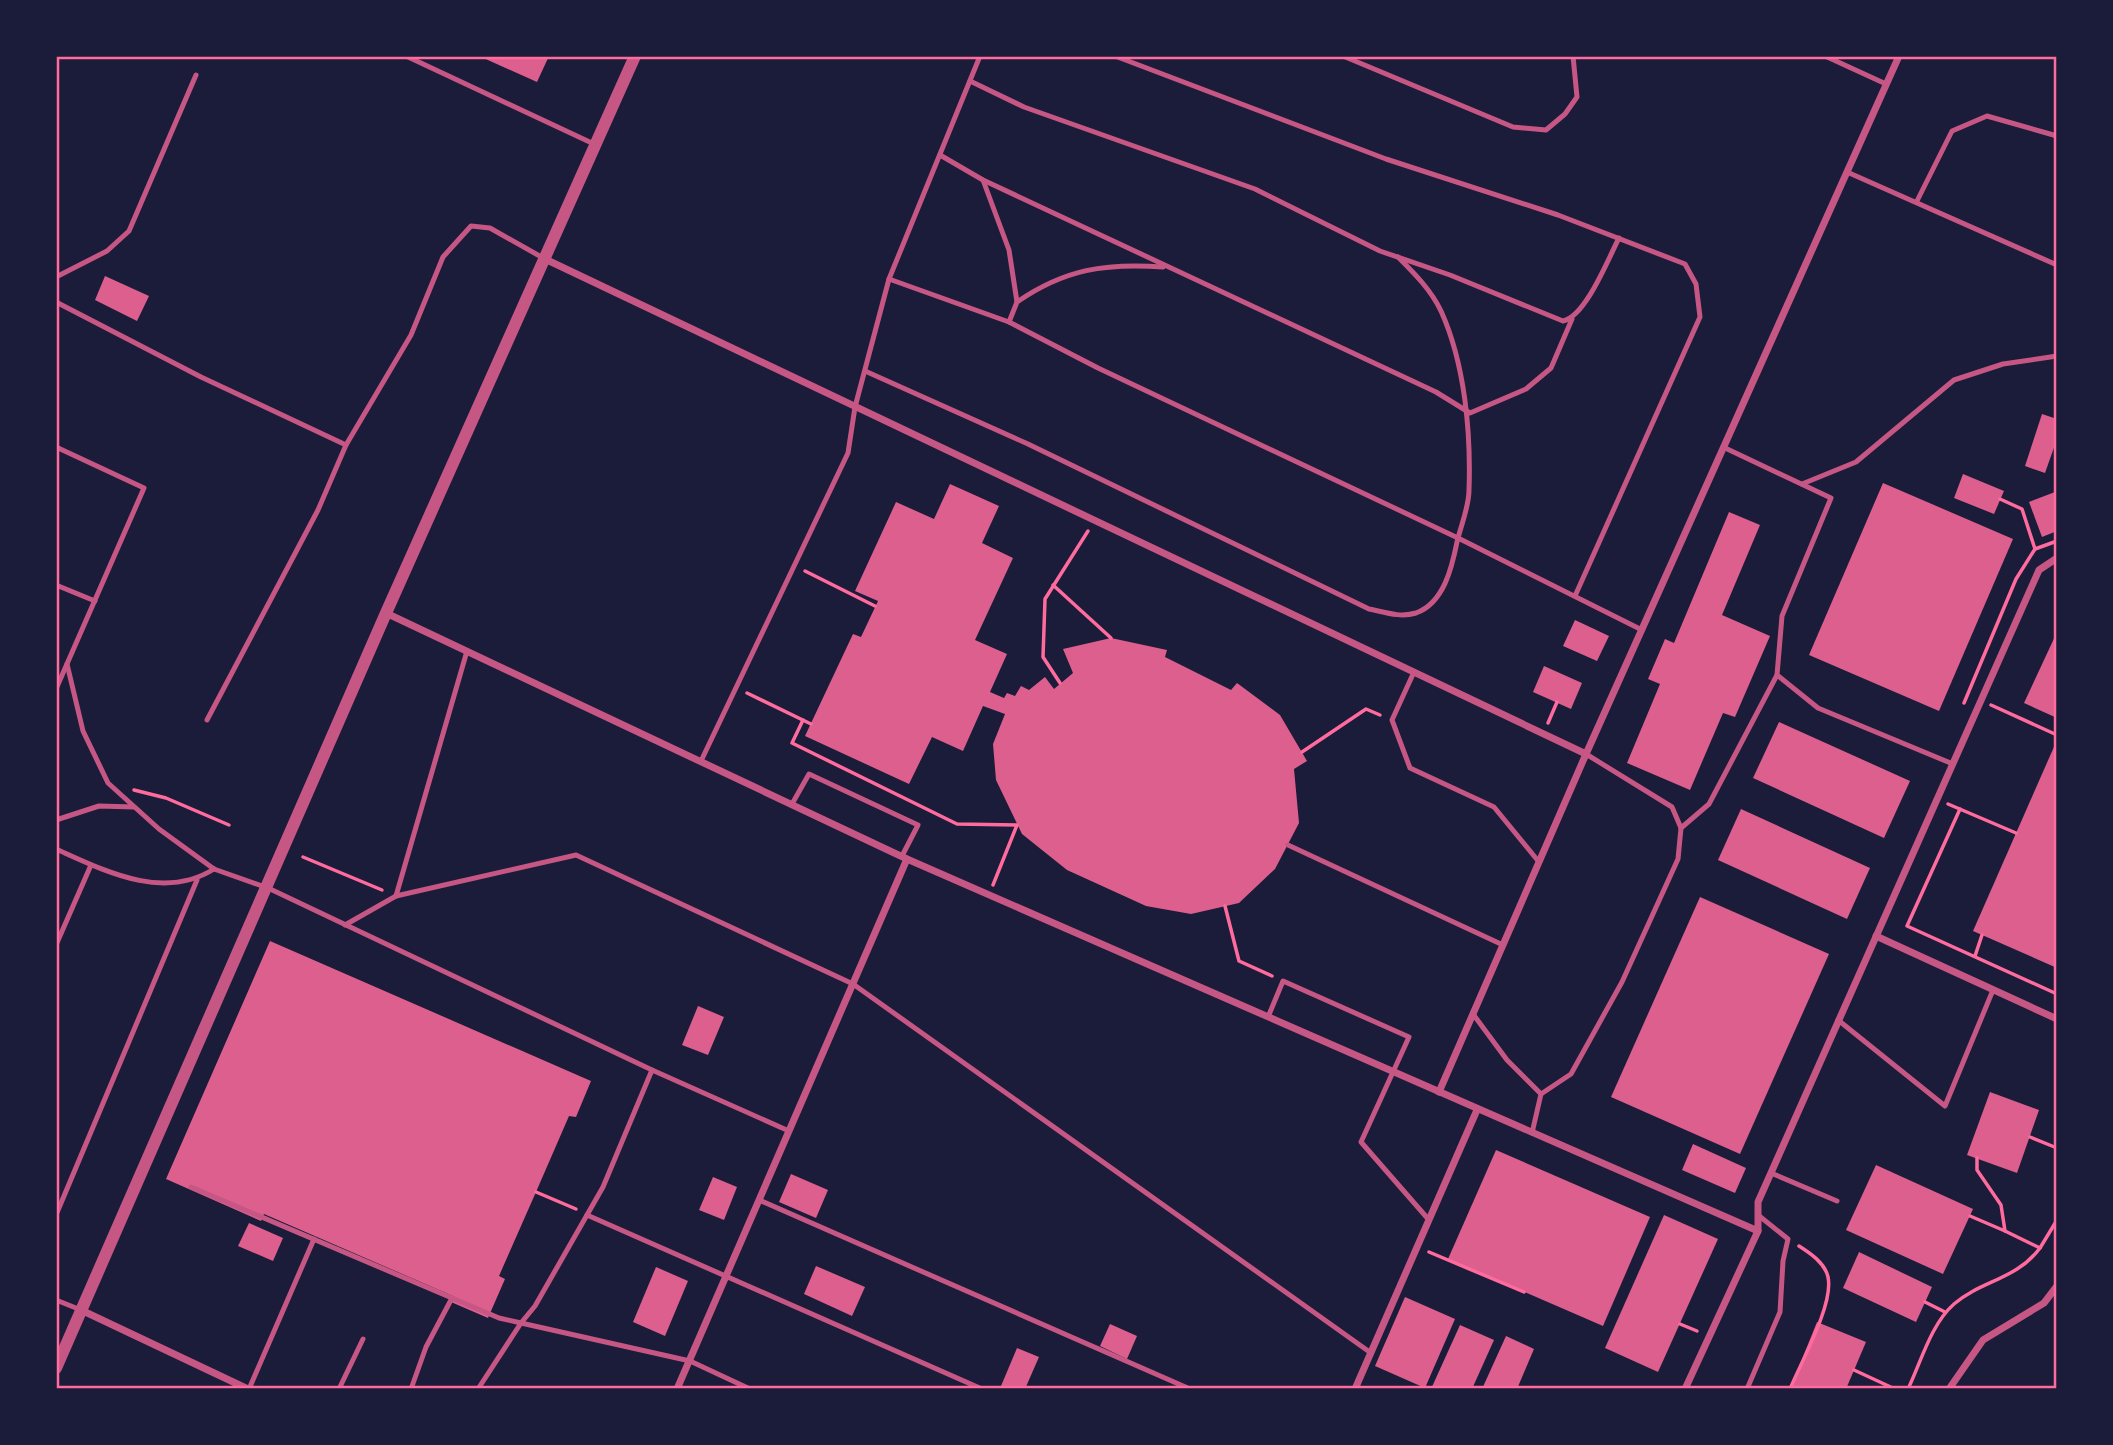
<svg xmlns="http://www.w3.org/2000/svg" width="2113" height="1445" font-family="Commissioner,sans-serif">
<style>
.building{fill:#dd5f8e}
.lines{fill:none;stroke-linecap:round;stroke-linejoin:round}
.path{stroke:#ff6b9d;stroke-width:3.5}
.service{stroke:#c65784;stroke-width:5}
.minor{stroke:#c65784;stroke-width:7}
.tertiary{stroke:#c65784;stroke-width:12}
.neatline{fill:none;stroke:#ff6b9d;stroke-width:2.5}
</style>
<rect width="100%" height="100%" fill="#1b1b3a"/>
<g class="building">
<path d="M479,56H549L537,82Z"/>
<path d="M105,276L149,296L137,321L95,300Z"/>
<path d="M2042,414L2057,419V439L2045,473L2025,466Z"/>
<path d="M1963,474L2004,491L1994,514L1954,498Z"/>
<path d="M1883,483L2013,539L1939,711L1809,655Z"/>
<path d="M950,484L999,506L982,543L1013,558L975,640L1007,654L990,692L1004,698L1007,693L1015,696L1021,686L1029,690L1045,677L1054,689L1073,673L1063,649L1111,638L1167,650L1165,657L1231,690L1237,683L1280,715L1307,761L1294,769L1299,823L1275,869L1239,903L1191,914L1146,906L1067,870L1022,834L996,780L993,744L1005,714L983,706L963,751L932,737L909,784L805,736L853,634L861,637L878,601L855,591L896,502L934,519Z"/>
<path d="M2055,492L2057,531L2042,537L2029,502Z"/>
<path d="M1729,512L1760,525L1722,615L1770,636L1735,717L1723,713L1690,790L1627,763L1660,684L1648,679L1665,639L1674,643Z"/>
<path d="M1575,620L1609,636L1597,661L1563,646Z"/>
<path d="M2057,632V718L2024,703Z"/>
<path d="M1544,666L1582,683L1571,709L1533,692Z"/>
<path d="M1779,722L1910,781L1884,838L1753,778Z"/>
<path d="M2057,740V968L1973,931Z"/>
<path d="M1741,809L1870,868L1847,919L1718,860Z"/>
<path d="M1700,897L1829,954L1740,1154L1611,1097Z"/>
<path d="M270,941L591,1081L576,1117L569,1116L536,1192L499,1276L505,1279L488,1318L451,1302L453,1296L264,1214L261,1221L166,1179Z"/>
<path d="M698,1006L724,1017L708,1055L682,1045Z"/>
<path d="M1990,1092L2039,1110L2017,1173L1967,1155Z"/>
<path d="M1693,1144L1746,1168L1735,1193L1682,1170Z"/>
<path d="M1496,1150L1650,1217L1603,1326L1448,1259Z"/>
<path d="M1876,1165L1973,1209L1943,1274L1846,1230Z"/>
<path d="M791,1174L828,1190L816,1218L779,1202Z"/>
<path d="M713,1177L737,1187L724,1220L699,1210Z"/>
<path d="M1664,1215L1718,1239L1658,1372L1605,1348Z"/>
<path d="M249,1223L283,1238L273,1261L238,1246Z"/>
<path d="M1859,1252L1932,1287L1916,1322L1843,1288Z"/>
<path d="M816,1266L865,1287L852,1316L804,1294Z"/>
<path d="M656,1267L688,1281L665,1336L633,1322Z"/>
<path d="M1405,1297L1455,1319L1425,1388L1375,1366Z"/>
<path d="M1817,1322L1866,1342L1846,1389H1790Z"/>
<path d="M1110,1324L1137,1336L1127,1359L1100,1346Z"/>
<path d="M1460,1325L1494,1340L1472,1389H1431Z"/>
<path d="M1506,1336L1534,1349L1517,1389H1482Z"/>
<path d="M1017,1348L1039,1357L1025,1389H1009L1001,1386Z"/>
</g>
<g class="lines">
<g class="path">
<path d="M2000,499L2022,509L2035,549L2057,541"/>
<path d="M805,571L875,606"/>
<path d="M1053,585L1111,638"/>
<path d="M1060,683L1043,657L1045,599L1088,531"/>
<path d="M747,693L811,724"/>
<path d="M1964,703L2016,579L2035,549"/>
<path d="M1991,705L2057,735"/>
<path d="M803,720L792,743L957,824L1017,825L993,885"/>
<path d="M1548,723L1557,702"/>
<path d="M1302,752L1366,709L1380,715"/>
<path d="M134,790L166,798L229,825"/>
<path d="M1948,804L2016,833"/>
<path d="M1960,809L1907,926L2057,994"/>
<path d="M303,857L382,890"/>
<path d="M1225,906L1239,961L1272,976"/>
<path d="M1975,956L1982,935"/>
<path d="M2030,1137L2057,1148"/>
<path d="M1977,1158V1170L2001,1205L2005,1231L2040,1248L2057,1220"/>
<path d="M536,1192L576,1209"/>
<path d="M1970,1216L2005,1231"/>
<path d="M1429,1252L1524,1292"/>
<path d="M1925,1302L1945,1312"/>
<path d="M1680,1324L1697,1331"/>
<path d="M1854,1370L1895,1389"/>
<path d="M1790,1389C1801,1362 1834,1304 1828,1277C1825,1263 1810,1253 1799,1246"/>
<path d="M1908,1389C1921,1362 1931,1324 1954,1304C1982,1280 2016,1280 2040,1248"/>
</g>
<g class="service">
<path d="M406,56L594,144"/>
<path d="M1115,56L1386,159L1558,215L1685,264L1696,284L1700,317L1575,596"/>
<path d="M1343,56L1513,127L1546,130L1565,114L1577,97L1573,56"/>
<path d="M1825,56L1886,84"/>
<path d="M970,81L1024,107L1255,189L1380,251L1450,275L1563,321C1586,316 1608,259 1619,238"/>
<path d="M940,155L983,180L1436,392L1470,413L1526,389L1551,368L1572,319"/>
<path d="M1847,172L2057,265"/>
<path d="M983,180L1009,250L1017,302L1009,322"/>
<path d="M1917,201L1952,131L1987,116L2057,136"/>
<path d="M56,277L107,251L129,231L196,75"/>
<path d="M889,279L1009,322L1098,368L1458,538L1642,630"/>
<path d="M56,302L201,377L346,445L411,335L443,257L471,226L490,228L545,259"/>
<path d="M1017,302C1065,269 1105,263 1163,267"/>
<path d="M865,371L1028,444L1369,609C1384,612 1400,618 1416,613C1444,603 1452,567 1457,542C1461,525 1469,507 1469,490C1471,433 1465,364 1441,311C1431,290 1415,274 1398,257"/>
<path d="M56,447L144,488L56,689"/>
<path d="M1723,447L1831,498L1782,616L1777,675L1818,708L1953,764"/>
<path d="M1802,484L1856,462L1954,380L2003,364L2057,356"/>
<path d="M56,585L95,601"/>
<path d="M67,664L83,731L108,783L159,829L214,869L268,888L652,1070L789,1131"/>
<path d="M1414,672L1392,720L1410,768L1494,807L1539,862"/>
<path d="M207,720L318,510L346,445"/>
<path d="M701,761L848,453L855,407L889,279L980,56"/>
<path d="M792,804L809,774L918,825L902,856"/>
<path d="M56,820L99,806L134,807"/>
<path d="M1681,828L1709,804L1777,675"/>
<path d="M1288,845L1503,945"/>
<path d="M56,849C105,871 163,901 214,869"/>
<path d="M396,896L467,651"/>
<path d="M345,925L396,896L576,855L853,984L1371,1353"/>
<path d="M56,945L91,865"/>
<path d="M1473,1014L1507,1060L1541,1094L1532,1133"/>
<path d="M1268,1017L1283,981L1409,1037L1361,1142L1429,1220"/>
<path d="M1838,1020L1945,1106L1993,990"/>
<path d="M1541,1094L1571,1074L1622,982L1678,859L1681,828L1672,807L1586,754"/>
<path d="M1771,1173L1837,1201"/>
<path d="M191,1187L499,1318L521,1323L535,1306L587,1215L982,1389"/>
<path d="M759,1200L1190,1389"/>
<path d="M56,1215L197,880"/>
<path d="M587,1215L603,1187L652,1070"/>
<path d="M56,1300L81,1310"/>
<path d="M249,1389L314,1239"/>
<path d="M339,1389L363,1339"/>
<path d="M411,1389L426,1347L452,1298"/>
<path d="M478,1389L521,1323L690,1361L750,1389"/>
<path d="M1747,1389L1780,1312L1783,1261L1788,1239L1758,1215"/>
</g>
<g class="minor">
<path d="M545,259L1586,754"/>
<path d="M386,613L907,859L1758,1231"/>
<path d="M1876,936L2057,1019"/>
<path d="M1439,1092L1586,754L1899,56"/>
<path d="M81,1310L248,1389"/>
<path d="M677,1389L907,859"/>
<path d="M1355,1389L1477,1110"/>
<path d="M1685,1389L1758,1231V1202L2039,570L2057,558"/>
<path d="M1949,1389L1983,1340L2044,1303L2057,1286"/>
</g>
<path class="tertiary" d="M56,1368L386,613L635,56"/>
</g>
<rect width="2113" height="1445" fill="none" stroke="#1b1b3a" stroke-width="116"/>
<rect x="58" y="58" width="1997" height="1329" class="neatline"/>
</svg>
